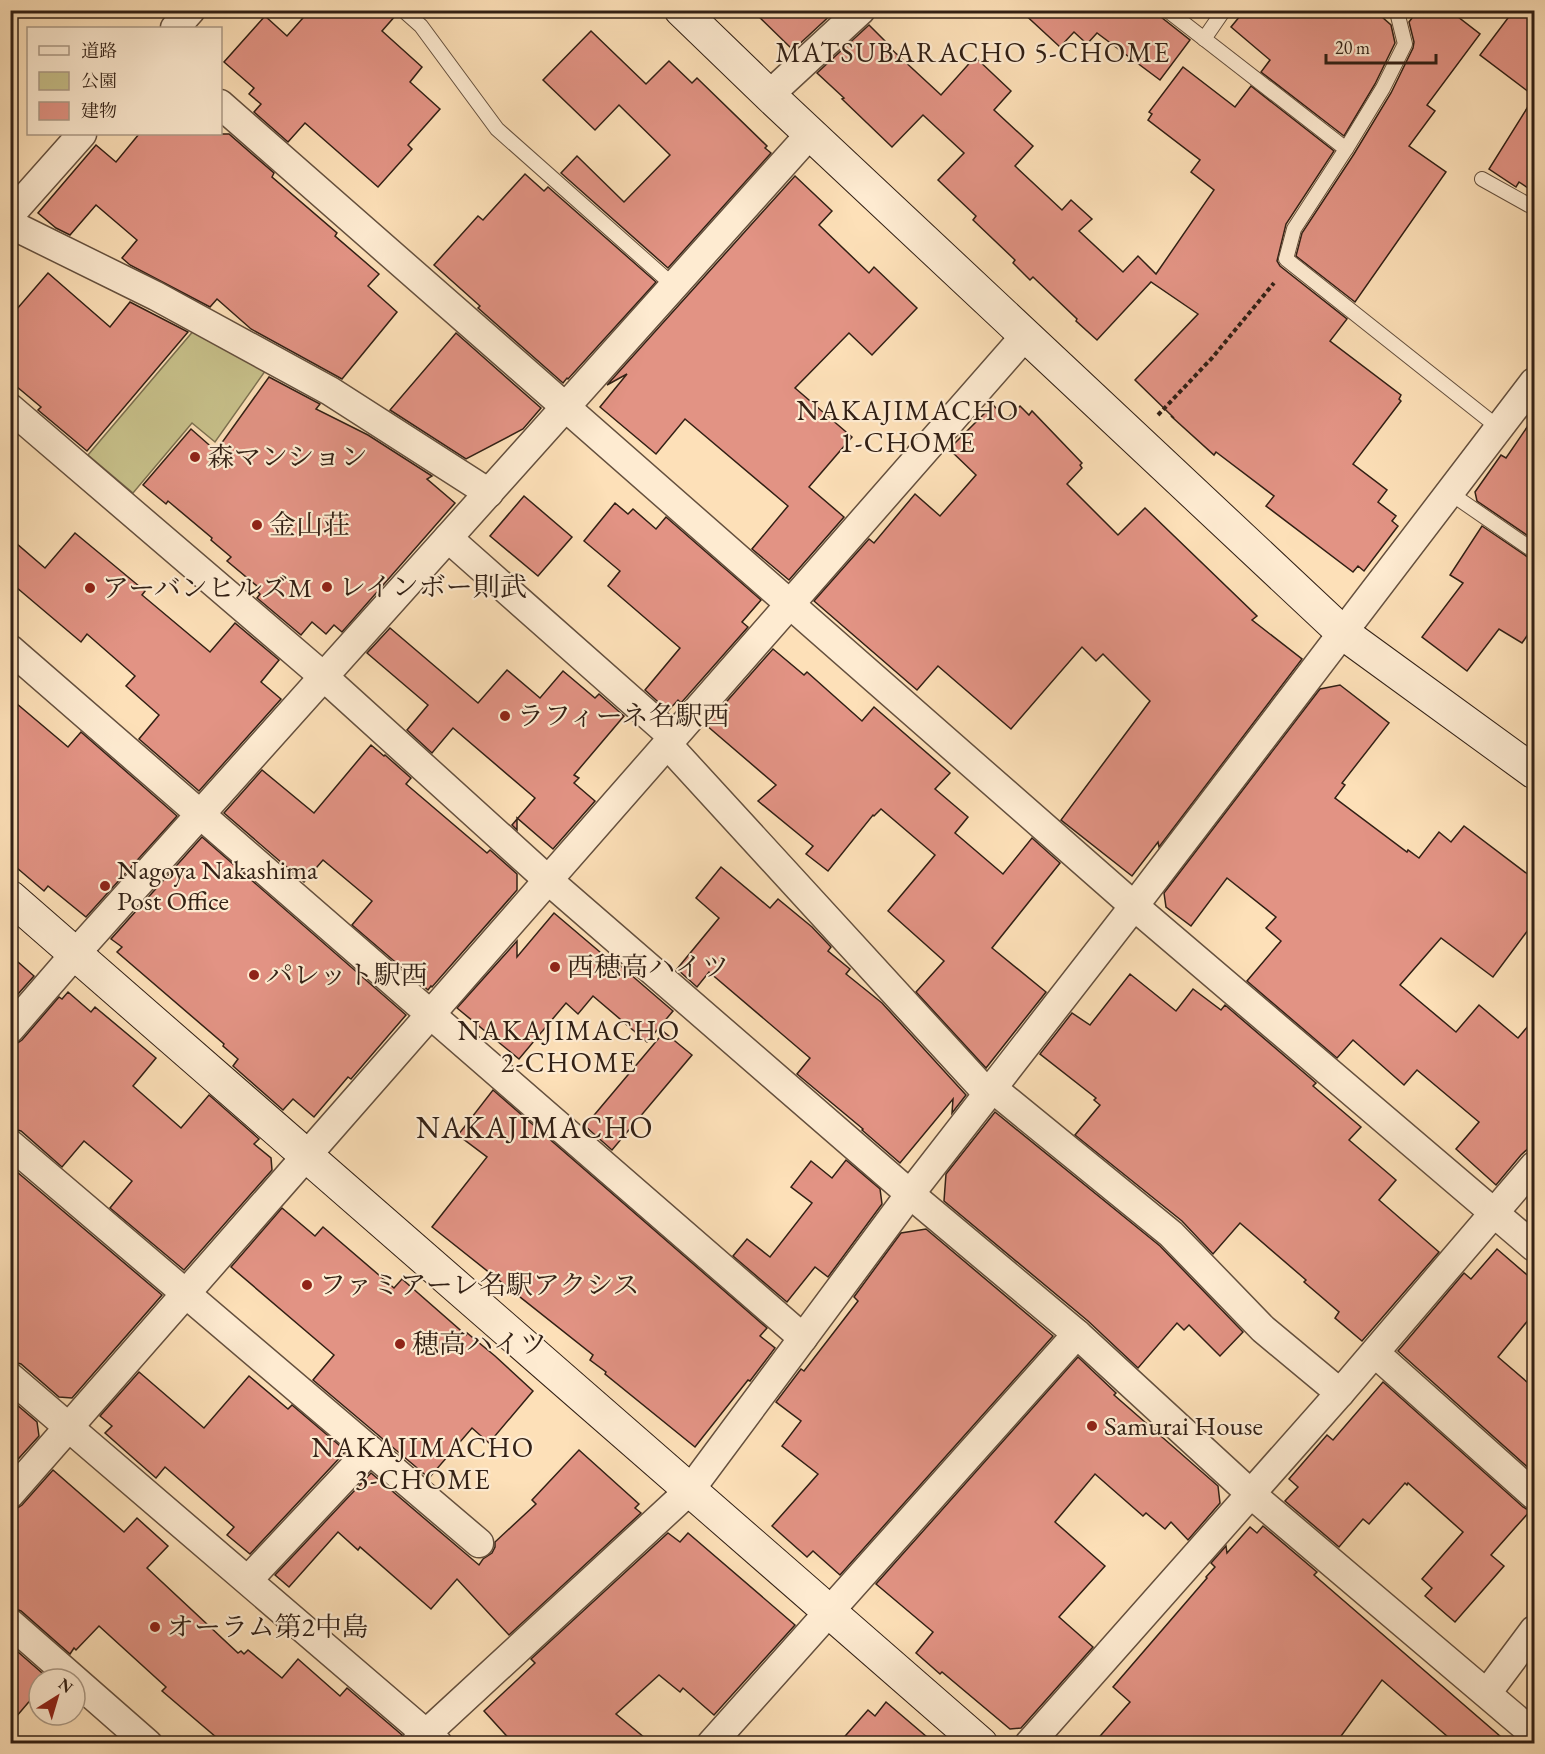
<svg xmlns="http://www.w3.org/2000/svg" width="1545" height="1754" font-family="'EB Garamond','Noto Serif JP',serif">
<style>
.green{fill:#c7c08a;stroke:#7c7050;stroke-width:1.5}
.building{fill:#e29384;stroke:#322015;stroke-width:1.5}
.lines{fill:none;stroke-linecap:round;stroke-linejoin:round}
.lane-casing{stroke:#65503e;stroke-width:16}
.street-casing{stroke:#65503e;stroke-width:31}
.secondary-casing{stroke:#322015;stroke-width:35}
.path{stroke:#322015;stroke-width:4;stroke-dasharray:4.5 3;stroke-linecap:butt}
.lane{stroke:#feebd1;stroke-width:14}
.street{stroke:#feebd1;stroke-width:28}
.secondary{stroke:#feebd1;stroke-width:33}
.poi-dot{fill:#8f2418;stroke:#feebd1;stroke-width:2}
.labels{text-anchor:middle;stroke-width:4.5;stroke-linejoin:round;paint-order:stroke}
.poi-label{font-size:27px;fill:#322015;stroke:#feebd1;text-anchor:start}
.neighbourhood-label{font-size:28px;letter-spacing:1.5px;fill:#322015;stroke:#feebd1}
.quarter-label{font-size:30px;letter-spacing:1.5px;fill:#322015;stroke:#feebd1}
</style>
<rect width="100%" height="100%" fill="#fde0b8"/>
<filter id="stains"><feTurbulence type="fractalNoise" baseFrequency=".00333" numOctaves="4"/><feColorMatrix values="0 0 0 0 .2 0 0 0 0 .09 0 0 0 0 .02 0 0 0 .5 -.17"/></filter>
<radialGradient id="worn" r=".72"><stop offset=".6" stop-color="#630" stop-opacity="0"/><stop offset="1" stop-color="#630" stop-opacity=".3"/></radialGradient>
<path class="green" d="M195,329L268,367L215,442L192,423L133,493L88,455Z"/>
<g class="building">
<path d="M310,10H394L396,15L382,31L422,67L410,82L440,109L408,145L412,149L378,187L305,123L288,142L254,112L261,104L249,94L254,88L224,62L265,16L287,36Z"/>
<path d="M752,10H836L793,50Z"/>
<path d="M1020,10H1152L1190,40L1160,80L1097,33L1087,44L1074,32L1060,47Z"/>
<path d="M1245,10H1374L1391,25L1395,43L1375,84L1344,136L1261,72L1270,60L1231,27Z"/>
<path d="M1418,10H1449L1480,34L1427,105L1435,111L1409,146L1446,172L1355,302L1296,256L1302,233L1354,154L1391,93L1413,48L1414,42L1409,22Z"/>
<path d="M1514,10H1534V96L1480,55Z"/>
<path d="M869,25L889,45L888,46L941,95L975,57L1011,91L994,110L1033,146L1015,166L1062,210L1071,200L1092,219L1079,231L1123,272L1138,256L1156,274L1214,190L1191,172L1200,160L1148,120L1152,114L1149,112L1183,67L1235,107L1251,86L1334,151L1286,224L1277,261L1280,266L1347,319L1330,341L1401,395L1399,399L1401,401L1353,464L1387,490L1378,502L1396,516L1392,521L1398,526L1364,571L1358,566L1353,572L1266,506L1274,496L1216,452L1214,455L1172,417H1173L1135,380L1198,314L1151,282L1097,340L1076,321L1077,319L1033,277L1030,280L1013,263L1015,260L973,220L976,216L938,180L964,153L923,115L892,147L842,99L844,98L817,73Z"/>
<path d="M591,31L646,84L669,61L692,83L697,78L767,146L765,148L771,153L668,268L561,173L577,156L624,202L670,155L619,105L595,130L543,80Z"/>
<path d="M1534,97V192L1519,182L1516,187L1489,169Z"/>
<path d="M139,134H229L274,173L272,177L337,233L335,236L379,274L368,286L397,312L342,379L251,329L217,299L210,307L130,265L122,258L137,240L96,205L70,235L56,228L38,213L96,145L116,162Z"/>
<path d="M525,174L544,191L548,187L656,282L568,379L567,378L563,383L478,308L480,306L434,265L478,216L483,220Z"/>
<path d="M795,176L832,211L819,225L869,273L874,267L917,308L872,355L849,333L795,388L852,437L809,487L844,517L789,580L752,549L788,506L685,419L656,454L600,407L627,374L607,385Z"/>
<path d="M48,273L110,327L130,302L188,332L87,451L38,410L41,407L10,381V317Z"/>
<path d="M456,333L541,408L523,429L466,459L390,410Z"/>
<path d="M269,377L320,404L316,409L368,435L432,476L427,479L455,503L342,632L334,625L326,634L312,622L301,635L257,598L260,594L255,589L257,586L227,561L231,557L211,540L212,538L168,501L166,504L143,485L191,429L216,451Z"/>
<path d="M993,405L1007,419L1020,406L1029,415L1032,411L1082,463L1080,465L1082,468L1067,484L1118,535L1145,508L1257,616L1252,620L1302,659L1159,847L1158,842L1132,876L1061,820L1150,701L1103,654L1096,661L1082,647L1011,729L938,666L917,690L814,601L869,539L874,543L915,494L940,516L976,475L949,449Z"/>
<path d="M1534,417V540L1477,501L1475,492L1501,455L1506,458Z"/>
<path d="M524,496L572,537L538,576L490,536Z"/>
<path d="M615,503L628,514L633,509L656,529L666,517L761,600L742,622L748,627L681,703L678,700L668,711L645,690L680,648L608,586L620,571L584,541Z"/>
<path d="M1482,526L1529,558L1534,560V626L1522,643L1499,629L1467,671L1422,637L1463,583L1450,575Z"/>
<path d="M75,533L145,591L142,595L210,652L235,623L279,660L261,682L281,699L199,791L139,739L159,715L126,686L135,676L87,634L81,642L10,582V538L45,568Z"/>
<path d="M390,628L478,703L507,670L540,698L563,671L595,698L599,694L624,716L574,775L579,778L574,783L595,801L553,849L517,818V830L512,825L535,798L453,728L432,753L407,730L428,705L367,653Z"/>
<path d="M773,649L804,675L807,672L862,721L874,707L950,773L935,789L968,817L955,833L1003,874L1032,838L1060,863L992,948L1046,992L986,1068L916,992L944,961L888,911L935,855L881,809L874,816L873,815L828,871L806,854L813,846L758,801L776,785L706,725Z"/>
<path d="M1340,685L1389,723L1342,783L1345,785L1335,798L1407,852L1408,850L1419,858L1439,832L1451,842L1464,826L1534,879V922L1493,977L1441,938L1400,985L1456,1032L1479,1005L1518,1038L1534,1019V1143L1521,1155L1496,1185L1456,1149L1479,1122L1417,1070L1404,1085L1353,1040L1337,1058L1247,981L1281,941L1266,928L1276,917L1227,878L1191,926L1166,907L1164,893L1320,689Z"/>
<path d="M10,698L68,747L81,732L177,816L86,917L48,886L44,891L10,862Z"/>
<path d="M371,745L384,756L385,755L411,778L406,784L487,853L490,850L517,874V890L432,987L431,986L428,990L352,925L372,901L323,860L304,882L224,813L262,770L314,813Z"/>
<path d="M202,837L406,1015L351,1079L348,1077L314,1117L293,1099L283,1110L233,1066L238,1059L223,1046L224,1044L117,952L122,947L111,939Z"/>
<path d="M721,867L770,908L778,899L812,927L831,947L828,951L850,969L846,974L882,1003L966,1095L952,1113L953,1099L900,1163L862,1130L863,1129L797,1074L810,1058L709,972L697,987L677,969L719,918L696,898Z"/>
<path d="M554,913L607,958L609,956L673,1011L647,1042L593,996L578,1014L566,1003L519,1059L457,1008L517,941V957Z"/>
<path d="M10,955L34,976L10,1003Z"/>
<path d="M1130,974L1176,1011L1193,989L1221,1010L1225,1005L1316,1083L1313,1086L1361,1127L1349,1140L1396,1180L1379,1200L1439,1252L1362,1341L1335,1318L1339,1312L1304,1282L1306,1280L1240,1223L1213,1254L1182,1221L1075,1135L1100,1105L1094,1100L1096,1098L1040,1054L1072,1013L1090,1025Z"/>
<path d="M68,992L91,1012L95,1007L156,1058L133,1086L181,1128L209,1095L259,1139L254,1144L271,1158L272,1170L184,1270L110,1208L132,1181L84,1141L62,1167L21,1131L10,1128V1045L16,1044L22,1040L59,997L62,999Z"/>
<path d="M664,1032L692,1055L612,1150L585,1126Z"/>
<path d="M493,1090L767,1328L760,1336L775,1348L750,1381L748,1380L695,1447L605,1374L606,1372L590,1360L593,1355L432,1227L487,1157L458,1135Z"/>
<path d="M995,1112L1160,1246L1243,1332L1220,1356L1189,1325L1184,1330L1177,1323L1138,1368L1088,1321L944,1201L946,1174Z"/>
<path d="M846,1160L880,1189L882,1204L828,1277L815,1267L787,1302L733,1256L747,1239L770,1257L812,1203L791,1187L811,1161L832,1178Z"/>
<path d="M10,1166L162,1295L72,1398L59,1397L21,1364L10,1361Z"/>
<path d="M282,1208L315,1236L323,1227L394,1288L402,1279L466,1335L467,1333L495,1356L533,1391L489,1443L472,1428L429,1478L313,1380L334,1355L231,1267Z"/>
<path d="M926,1229L1053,1336L840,1575L813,1551L807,1557L772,1526L818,1474L782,1446L801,1421L776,1402L801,1369L804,1371L858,1301L854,1297L901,1233Z"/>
<path d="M1497,1249L1534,1281V1313L1498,1357L1534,1388V1473L1398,1351L1464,1273L1471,1279Z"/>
<path d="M1078,1357L1116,1393L1114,1395L1218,1486L1220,1503L1188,1540L1171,1522L1165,1529L1146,1513L1143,1516L1095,1474L1055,1522L1105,1566L1059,1617L1093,1647L1021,1728L1010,1729L942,1672L940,1674L916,1653L933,1632L876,1584Z"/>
<path d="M139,1372L204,1428L249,1376L288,1409L292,1405L346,1451L250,1554L227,1535L234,1527L165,1467L156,1478L105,1433L112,1426L100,1416Z"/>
<path d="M1383,1382L1523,1507L1530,1511L1491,1555L1504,1566L1455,1622L1425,1596L1432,1588L1422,1579L1463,1532L1408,1483L1407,1485L1405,1483L1369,1524L1363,1519L1339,1547L1285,1501L1298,1487L1289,1479L1327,1435L1333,1440Z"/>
<path d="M10,1399L37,1422L39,1436L10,1468Z"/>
<path d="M579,1450L639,1504L635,1508L641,1513L509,1635L457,1579L431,1609L360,1547L358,1550L338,1532L289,1587L275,1575L371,1473L479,1565L483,1559L492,1553L495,1547V1542L536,1504L532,1500Z"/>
<path d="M53,1470L124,1532L137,1518L168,1546L147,1568L238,1653L241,1651L244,1654L248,1650L282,1678L298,1659L340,1696L347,1688L402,1735L399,1743H223L162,1691L166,1687L99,1626L76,1650L74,1648L70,1654L21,1611L10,1607V1510L16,1509L22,1505Z"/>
<path d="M1263,1526L1317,1572L1314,1575L1508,1743H1455L1382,1680L1336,1743H1094L1130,1702L1113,1687L1207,1578L1206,1577L1215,1567L1211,1563L1226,1546L1227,1553L1250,1527L1257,1533Z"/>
<path d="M668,1533L680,1542L688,1533L795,1625L714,1715L683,1688L680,1692L659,1675L616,1714L651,1743H513L484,1711L535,1663L531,1659Z"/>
<path d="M10,1645L49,1679H39V1690L10,1724Z"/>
<path d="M886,1702L934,1743H839L868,1710L875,1716Z"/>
</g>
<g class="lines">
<g class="lane-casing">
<g id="lane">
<path d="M403,10L421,26L497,129L674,286"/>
<path d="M1167,10L1346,149"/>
<path d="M1399,10L1397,12L1405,44L1383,88L1346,149L1294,229L1286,259L1499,428"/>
<path d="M1204,39L1224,10"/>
<path d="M1482,179L1534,208"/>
<path d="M1450,493L1534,551"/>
</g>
</g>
<g class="street-casing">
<g id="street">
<path d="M175,28L191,10"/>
<path d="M769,95L861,10"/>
<path d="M220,104L1134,906L1534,1247"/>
<path d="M10,215L82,134"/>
<path d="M10,224L156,296L330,391L489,493"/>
<path d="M10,408L324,677L548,880L910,1194L1077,1334L1251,1494L1534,1734"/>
<path d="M448,538L673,737"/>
<path d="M10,649L803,1338"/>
<path d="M667,744L988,1094"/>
<path d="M10,1029L75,954L810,134"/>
<path d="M992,1088L1171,1234L1263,1329L1340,1393"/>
<path d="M10,1144L479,1543"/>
<path d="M1375,1353L1534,1495"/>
<path d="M10,1377L438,1744"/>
<path d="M10,1494L1025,336"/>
<path d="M248,1580L370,1450"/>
<path d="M10,1623L148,1744"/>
<path d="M1487,1693L1534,1630"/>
<path d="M415,1744L690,1490L910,1194L1134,906L1534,382"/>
<path d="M711,1744L1077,1334"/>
<path d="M1029,1744L1340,1393L1534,1166"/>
</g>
</g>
<g class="secondary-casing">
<g id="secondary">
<path d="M681,10L769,95L1343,633L1534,772"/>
<path d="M10,897L981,1744"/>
</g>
</g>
<path class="path" d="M1158,415L1212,358L1274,283"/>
<use href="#lane" class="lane"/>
<use href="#street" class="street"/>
<use href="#secondary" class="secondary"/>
</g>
<g class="poi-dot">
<circle cx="195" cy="457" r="6"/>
<circle cx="257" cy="525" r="6"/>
<circle cx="327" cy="587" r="6"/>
<circle cx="90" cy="588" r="6"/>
<circle cx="505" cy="716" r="6"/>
<circle cx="105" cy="886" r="6"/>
<circle cx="555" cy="967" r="6"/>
<circle cx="254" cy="975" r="6"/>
<circle cx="307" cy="1285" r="6"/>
<circle cx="400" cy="1344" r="6"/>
<circle cx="1092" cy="1426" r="6"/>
<circle cx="155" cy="1627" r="6"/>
</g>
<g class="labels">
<g class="poi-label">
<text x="207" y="466">森マンション</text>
<text x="269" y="534">金山荘</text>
<text x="339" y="596">レインボー則武</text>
<text x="102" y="597">アーバンヒルズM</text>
<text x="517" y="725">ラフィーネ名駅西</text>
<text x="117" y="879">Nagoya Nakashima<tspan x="117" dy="31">Post Office</tspan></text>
<text x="567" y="976">西穂高ハイツ</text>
<text x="266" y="984">パレット駅西</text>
<text x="319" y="1294">ファミアーレ名駅アクシス</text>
<text x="412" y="1353">穂高ハイツ</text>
<text x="1104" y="1435">Samurai House</text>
<text x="167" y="1636">オーラム第2中島</text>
</g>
<g class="neighbourhood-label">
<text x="973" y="62">MATSUBARACHO 5-CHOME</text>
<text x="908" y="420">NAKAJIMACHO<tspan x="908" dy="32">1-CHOME</tspan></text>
<text x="569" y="1040">NAKAJIMACHO<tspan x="569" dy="32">2-CHOME</tspan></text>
<text x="423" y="1457">NAKAJIMACHO<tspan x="423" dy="32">3-CHOME</tspan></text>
</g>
<g class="quarter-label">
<text x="535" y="1138">NAKAJIMACHO</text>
</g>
</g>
<rect width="1545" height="1754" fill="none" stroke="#fde0b8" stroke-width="36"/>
<rect x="12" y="12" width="1521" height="1730" fill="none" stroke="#322015" stroke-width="3"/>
<rect x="18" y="18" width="1509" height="1718" fill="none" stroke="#322015" stroke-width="1.5"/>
<rect x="27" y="27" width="195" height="108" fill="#feebd1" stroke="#ac9a86" stroke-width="1.5"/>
<rect x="39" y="46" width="30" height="9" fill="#feebd1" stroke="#ac9a86" stroke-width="1.5"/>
<text x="81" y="57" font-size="18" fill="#322015">道路</text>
<rect x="39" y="72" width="30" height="18" fill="#c7c08a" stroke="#ac9a86" stroke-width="1.5"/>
<text x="81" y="87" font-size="18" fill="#322015">公園</text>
<rect x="39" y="102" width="30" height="18" fill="#e29384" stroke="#ac9a86" stroke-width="1.5"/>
<text x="81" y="117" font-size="18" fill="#322015">建物</text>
<g transform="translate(57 1697) rotate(37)"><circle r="28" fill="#feebd1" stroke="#ac9a86" stroke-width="1.5"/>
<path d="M0-4.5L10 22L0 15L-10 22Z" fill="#8f2418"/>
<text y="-9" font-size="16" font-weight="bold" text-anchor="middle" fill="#322015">N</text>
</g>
<path d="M1326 54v9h110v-9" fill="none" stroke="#322015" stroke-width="3"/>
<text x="1335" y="54" font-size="18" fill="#322015" stroke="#feebd1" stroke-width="4.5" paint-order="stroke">20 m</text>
<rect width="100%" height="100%" filter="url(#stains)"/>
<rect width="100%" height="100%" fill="url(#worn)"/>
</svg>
